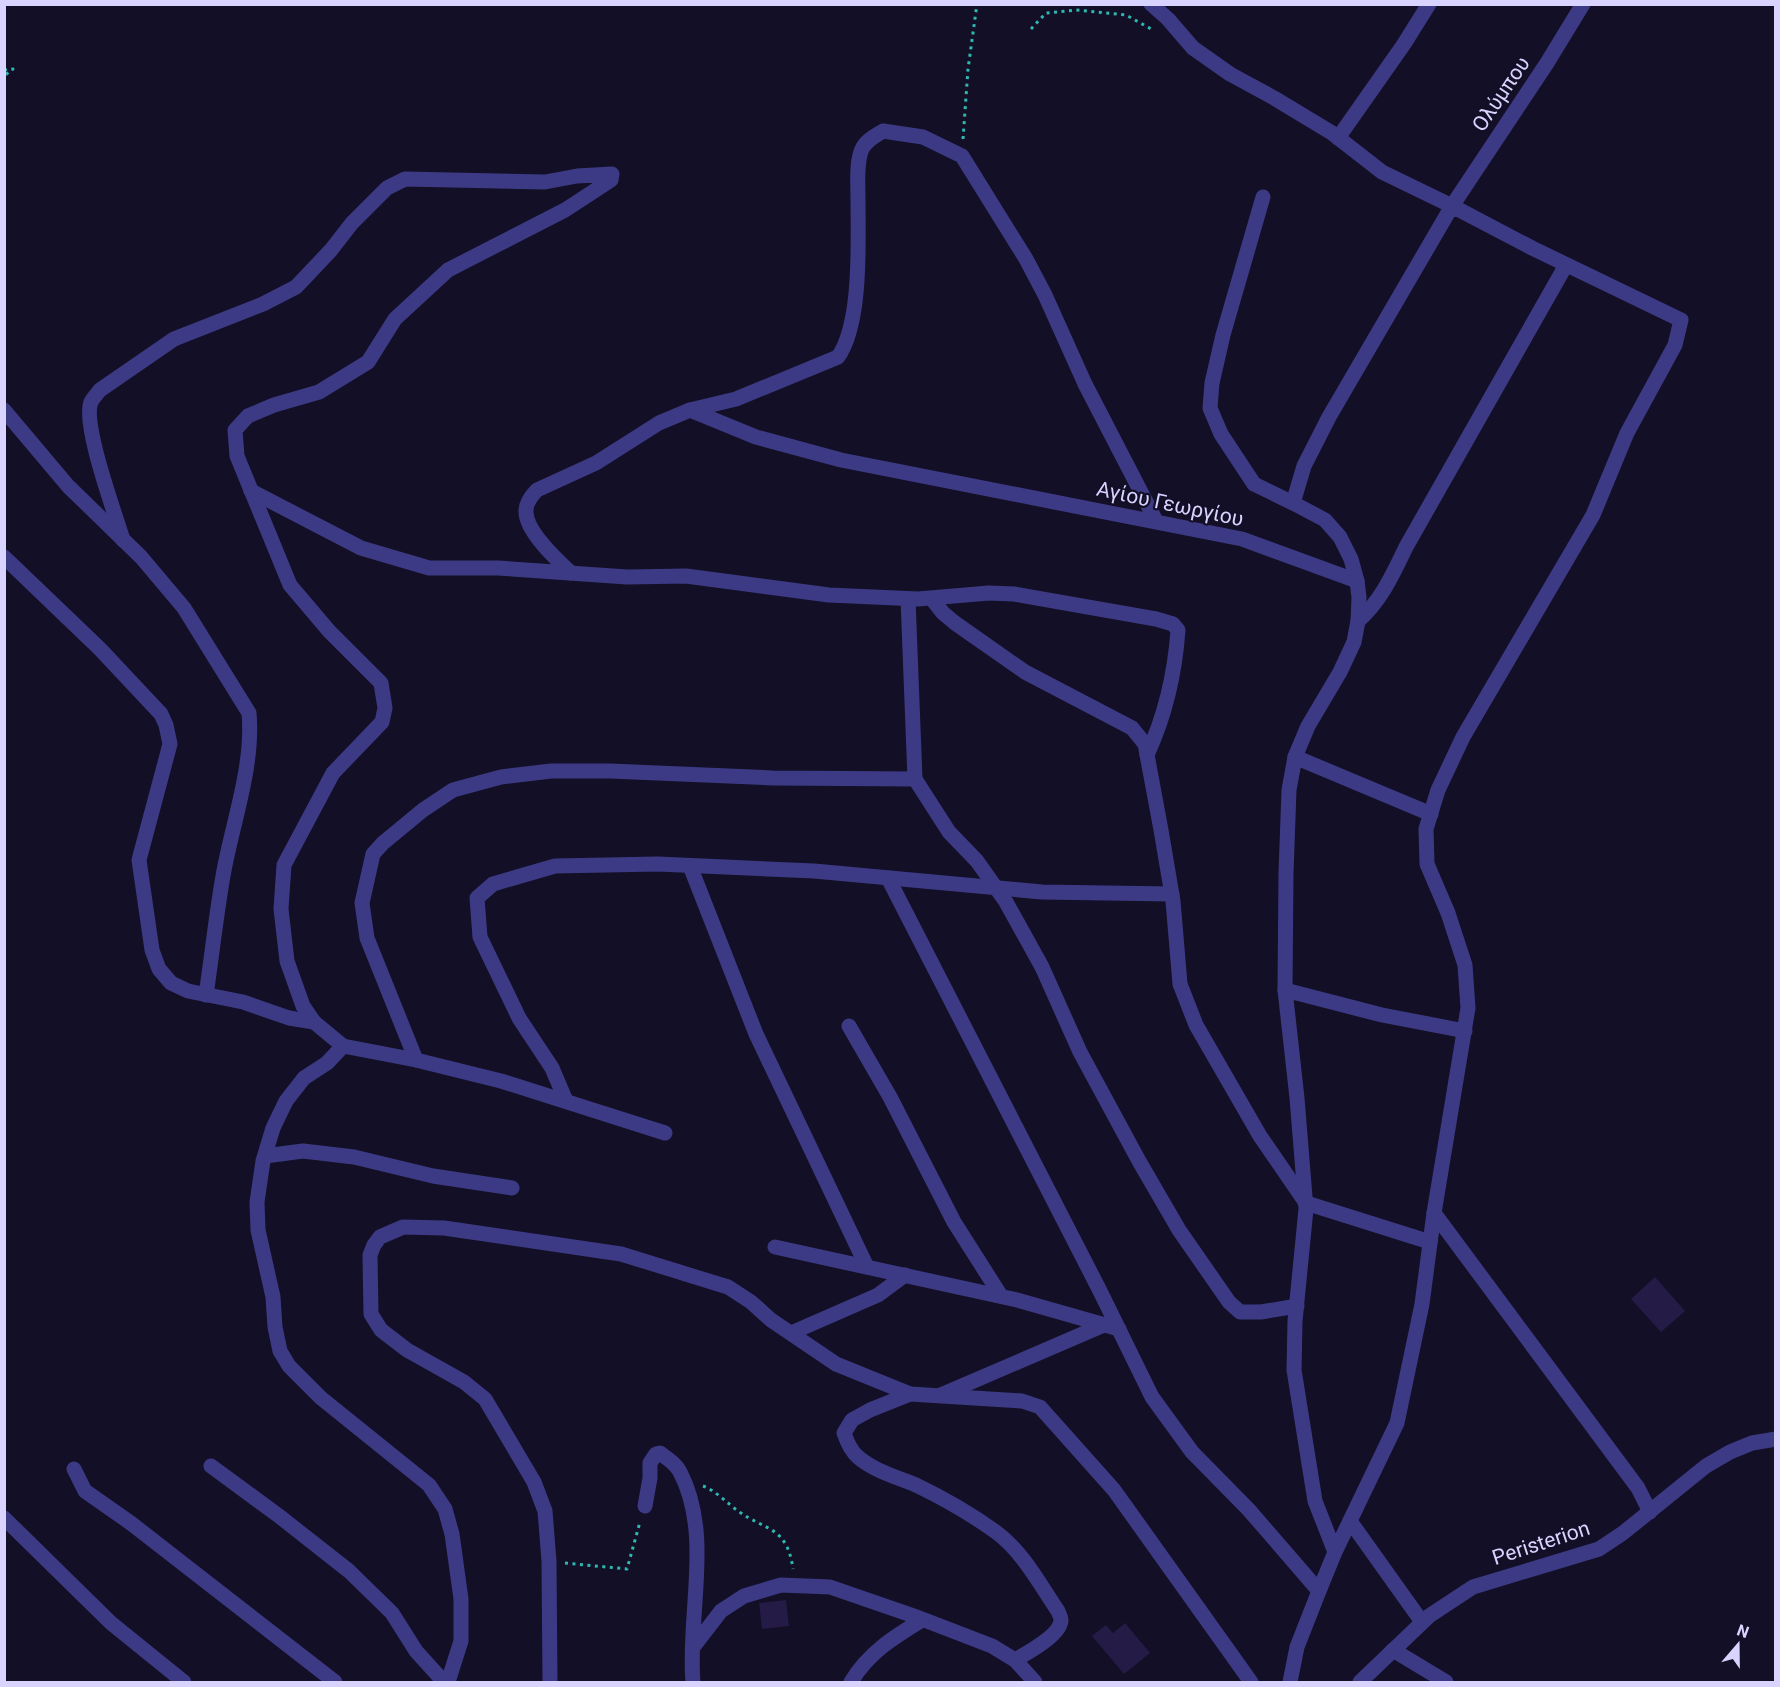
<svg xmlns="http://www.w3.org/2000/svg" width="1780" height="1687" font-family="Roboto,sans-serif">
<style>
.building{fill:#241b47}
.lines{fill:none;stroke-linecap:round;stroke-linejoin:round}
.path{stroke:#2fb8b0;stroke-width:3;stroke-dasharray:3 4.5;stroke-linecap:butt}
.minor{stroke:#3d3a85;stroke-width:15}
.tertiary{stroke:#3d3a85;stroke-width:15}
.labels{text-anchor:middle;stroke-width:4.5;stroke-linejoin:round;paint-order:stroke}
.street-label{font-size:21px;fill:#d9d4ff;stroke:#130f26}
</style>
<rect width="100%" height="100%" fill="#130f26"/>
<g class="building">
<path d="M1655,1277L1685,1311L1661,1332L1631,1299Z"/>
<path d="M786,1600L789,1626L762,1629L759,1603Z"/>
<path d="M1125,1623L1150,1653L1124,1674L1092,1636L1106,1625L1113,1633Z"/>
</g>
<g class="lines">
<g class="path">
<path d="M1031,29L1046,13L1076,10L1126,15L1153,30"/>
<path d="M4,70L13,69L4,76"/>
<path d="M963,139L968,69L977,4"/>
<path d="M703,1486C716,1491 727,1503 738,1511C766,1531 787,1526 793,1569"/>
<path d="M565,1563L627,1569L640,1522"/>
</g>
<g class="minor">
<path d="M1151,4L1168,19L1193,48L1230,74L1274,98L1332,133L1382,172L1452,206L1547,63L1583,4"/>
<path d="M1338,138L1404,44L1429,4"/>
<path d="M1263,197L1223,335L1212,383L1210,408L1221,434L1254,484L1293,503"/>
<path d="M4,410L68,486L141,557L184,608L249,713C254,766 232,824 223,876C216,916 212,955 206,995"/>
<path d="M251,491L361,548L429,568H498L627,577L686,576L829,595L918,599L989,593L1014,594L1156,619L1173,624L1178,630C1175,673 1165,716 1147,755"/>
<path d="M1156,521L1085,384L1045,295L1026,259L962,156L923,137L883,131C875,136 866,140 862,149C856,162 858,184 858,199C858,241 862,323 838,357L736,399L690,410L756,437L841,460L1242,539L1357,581"/>
<path d="M123,540C115,513 82,424 91,402C93,398 97,394 100,390L174,339L263,304L296,287L331,250L352,223L387,188L405,179L545,182L577,176L612,174L611,180L565,210L448,270L395,319L368,362L319,392L274,405L248,416L235,430L237,456L290,585L329,631L381,683L385,708L382,722L333,773L284,865L281,909L287,961L303,1006L314,1022"/>
<path d="M4,557L100,649L161,714L166,725L170,744L139,860L152,950L159,969L171,983L188,991L243,1002L289,1018L314,1022L343,1046L416,1060"/>
<path d="M571,573C558,561 525,531 526,511C526,503 531,496 537,490L596,463L659,423L690,410"/>
<path d="M932,599L943,613L955,623L1025,672L1132,728L1145,744L1161,830L1173,901L1180,984L1196,1025L1260,1136L1306,1203L1430,1242"/>
<path d="M1358,621C1381,601 1393,574 1406,547L1566,265"/>
<path d="M1295,757L1431,814"/>
<path d="M915,779L949,832L977,861L1006,902L1042,967L1080,1052L1139,1161L1179,1230L1229,1302L1240,1312H1261L1297,1306"/>
<path d="M690,866L756,1034L867,1267"/>
<path d="M888,878L1100,1291L1152,1397L1192,1452L1249,1510L1319,1591"/>
<path d="M1285,990L1382,1015L1465,1031"/>
<path d="M849,1026L890,1097L954,1222L1001,1296"/>
<path d="M343,1046L327,1063L304,1078L286,1101L273,1128L263,1161L257,1202L258,1230L273,1297L275,1327L280,1351L289,1366L321,1398L429,1485L445,1509L452,1534L461,1599V1641L448,1682"/>
<path d="M566,1101L552,1068L519,1018L480,937L477,898L493,884L555,866L658,864L814,871L1042,892L1172,894"/>
<path d="M665,1133L501,1081L416,1060L367,938L362,903L373,854L383,843L423,810L453,790L501,777L551,771H610L773,778L915,779L908,599"/>
<path d="M265,1156L303,1151L354,1157L433,1176L512,1188"/>
<path d="M1434,1213L1638,1488L1650,1512"/>
<path d="M775,1247L1017,1300L1119,1329"/>
<path d="M791,1333L878,1295L905,1275"/>
<path d="M910,1394L870,1410L852,1420L844,1433C847,1442 851,1451 858,1457C874,1471 897,1477 916,1485C943,1498 971,1514 996,1532C1023,1552 1039,1583 1058,1611C1059,1614 1061,1617 1061,1620C1061,1635 1027,1653 1015,1660"/>
<path d="M941,1395L1106,1324"/>
<path d="M211,1466L279,1516L349,1571L392,1613L416,1651L444,1682"/>
<path d="M74,1469L85,1491L132,1524L335,1682"/>
<path d="M645,1506L650,1478V1463L656,1454L660,1453C668,1459 676,1464 680,1472C713,1535 687,1615 693,1682"/>
<path d="M4,1518L111,1623L184,1682"/>
<path d="M1350,1521L1422,1622"/>
<path d="M694,1646L721,1611L744,1596L781,1585L830,1587L914,1616L992,1646L1015,1660L1035,1682"/>
<path d="M1393,1650L1446,1682"/>
<path d="M550,1682L549,1561L545,1511L534,1482L485,1399L464,1382L407,1350L381,1330L371,1314L370,1255L374,1245L380,1237L403,1227L444,1228L621,1254L728,1287L751,1302L771,1320L836,1364L910,1394L1022,1401L1040,1407L1114,1490L1251,1682"/>
<path d="M851,1682C868,1653 894,1637 922,1620"/>
<path d="M1290,1682L1297,1647L1319,1591L1335,1552L1397,1423L1422,1304L1434,1213L1468,1008L1465,965L1448,913L1427,864L1426,829L1438,790L1463,737L1593,515L1627,433L1675,345L1681,320L1532,248L1452,206L1329,417L1304,466L1293,503L1325,520L1340,537L1351,559L1357,581L1359,597L1358,621L1354,642L1340,672L1308,726L1295,757L1289,790L1286,873L1285,990L1297,1098L1306,1209L1295,1321L1294,1370L1315,1501L1335,1552"/>
</g>
<path class="tertiary" d="M1360,1682L1429,1616L1473,1587L1599,1549L1623,1533L1706,1466L1730,1452L1752,1443L1776,1439"/>
</g>
<g class="labels">
<g class="street-label">
<text transform="translate(1501 94) rotate(-56)" y="7">Ολύμπου</text>
<text transform="translate(1170 504) rotate(12)" y="7">Αγίου Γεωργίου</text>
<text transform="translate(1541 1543) rotate(-18)" y="7">Peristerion</text>
</g>
</g>
<rect width="1780" height="1687" fill="none" stroke="#d9d4ff" stroke-width="12"/>
<g transform="translate(1738 1645) rotate(20)" stroke="#130f26" stroke-width="4.5" paint-order="stroke">
<path d="M0-4.5L10 22L0 15L-10 22Z" fill="#d9d4ff"/>
<text y="-9" font-size="16" font-weight="bold" text-anchor="middle" fill="#d9d4ff">N</text>
</g>
</svg>
